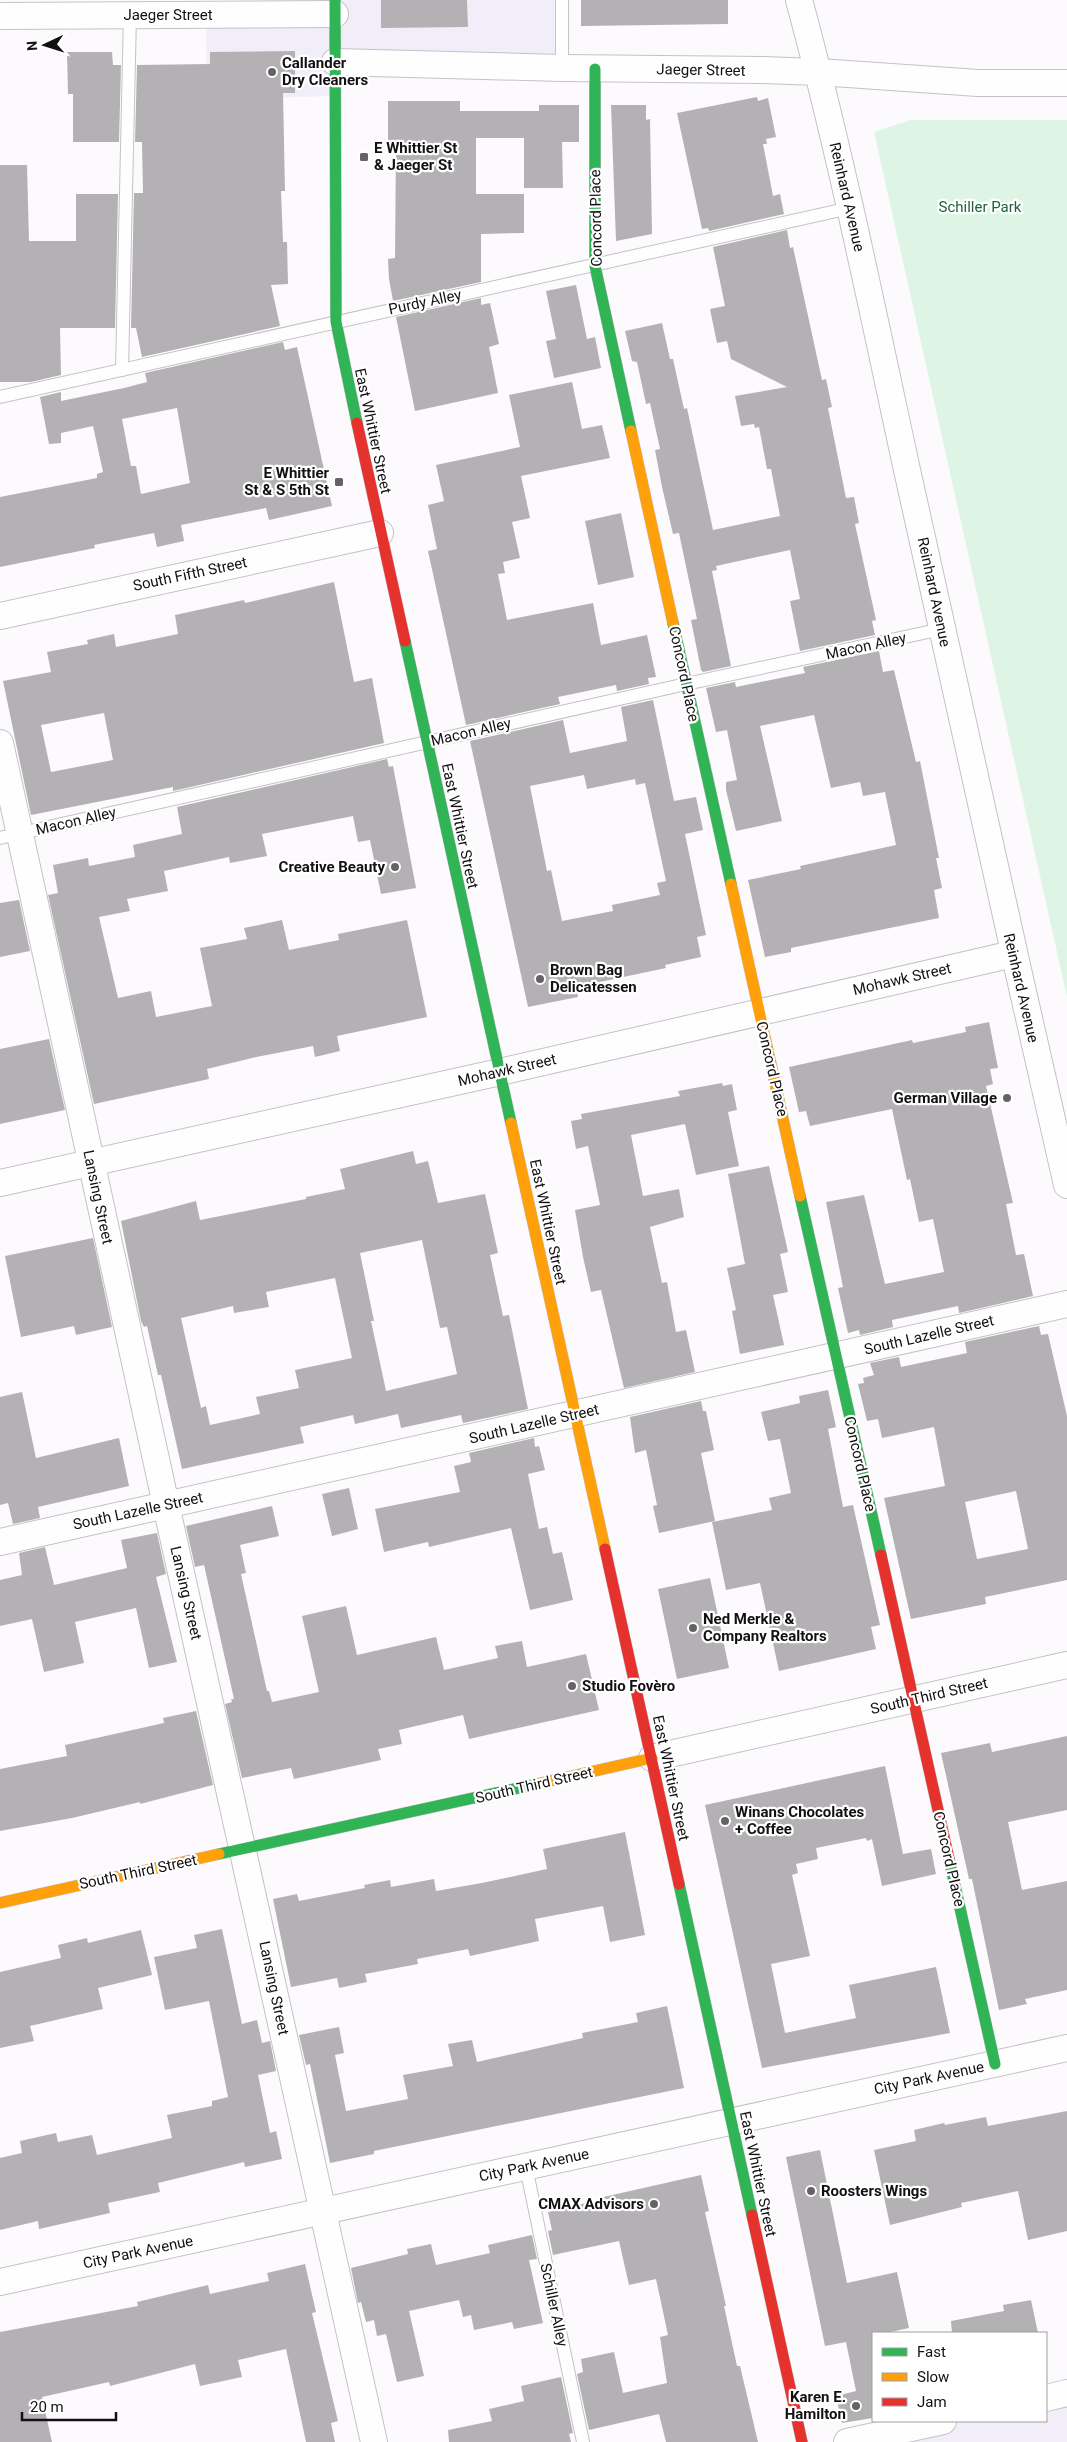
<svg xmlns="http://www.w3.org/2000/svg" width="1067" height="2442" font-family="Roboto,sans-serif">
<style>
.commercial{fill:#f2eef9}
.green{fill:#def5e6}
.building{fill:#b3b1b4;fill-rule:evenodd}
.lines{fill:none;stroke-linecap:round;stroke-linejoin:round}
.lane-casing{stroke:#c4c2c5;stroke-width:14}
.street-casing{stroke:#c4c2c5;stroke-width:28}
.fast-casing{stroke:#c4c2c5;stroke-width:12}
.slow-casing{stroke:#c4c2c5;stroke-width:12}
.jam-casing{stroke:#c4c2c5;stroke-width:12}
.lane{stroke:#fffeff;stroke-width:12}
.street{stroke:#fffeff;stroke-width:26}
.fast{stroke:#30b455;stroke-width:11}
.slow{stroke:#ff9f0a;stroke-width:11}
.jam{stroke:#e5322d;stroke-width:11}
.poi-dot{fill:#656266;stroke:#fff;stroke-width:2}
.labels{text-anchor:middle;stroke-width:4.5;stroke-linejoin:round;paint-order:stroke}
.street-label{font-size:15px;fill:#131014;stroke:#fff}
.poi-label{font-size:15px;font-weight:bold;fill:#131014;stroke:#fff;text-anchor:start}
.park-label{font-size:15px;fill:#1e623d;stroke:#fff}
</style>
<rect width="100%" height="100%" fill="#fcfafd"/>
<g class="commercial">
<path d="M335,0H562V68L335,62V96L207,99L206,15Z"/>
<path d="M1067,2398V2442H861L961,2421H1046V2403Z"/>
</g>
<path class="green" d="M911,120H1067V997L874,132Z"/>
<g class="building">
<path d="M381,0H467L468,27L381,28Z"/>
<path d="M581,0H728V24L581,26Z"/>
<path d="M295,51V93H283L285,191H281L283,242H287L288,284L271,285L280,326L142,357L136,328H131L134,193H143L142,142H135L137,65L210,64V52Z"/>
<path d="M67,52H112L113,65H121L119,142H73V94H68Z"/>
<path d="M757,97L758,101L768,98L776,137L766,139L767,144H763L773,196L780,194L784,214L709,231L708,228L702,229L677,113Z"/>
<path d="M388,101H460V111H539V105H579V142H562L563,188H524V138H476V194H524V233L481,234V282L393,301L389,279L388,259L395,258L396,142H388Z"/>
<path d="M611,105H646V120L650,119L652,234L616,241Z"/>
<path d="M0,165H27L29,241H76V194H118L115,328H60L61,375L31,382H0Z"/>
<path d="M787,230L790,248L793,247L822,380L826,379L832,407L828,408L846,498L854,497L859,523L855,524L876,620L872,621L875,635L800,651L790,601L800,599L790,550L716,566L717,570L712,571L731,666L703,672L701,670L691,620L697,619L679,533L673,534L662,487L655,450L660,449L650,403L646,404L637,362L632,361L625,331L662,323L670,359H673L684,409L687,408L713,530L780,516L771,469H767L759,427L755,428L754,424L741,426L735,396L787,387L731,359L727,341L717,343L710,309L725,306L713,247Z"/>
<path d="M576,285L587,339L595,337L601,368L554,378L546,341L556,339L546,291Z"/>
<path d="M481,298V305L490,303L499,344L489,347L498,393L415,411L396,317Z"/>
<path d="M283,342L285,350L297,347L332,506L269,520L266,508L181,525L184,541L157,547L154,533L94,545L95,548L0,567V497L97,478V474L103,472L93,426L61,433V443L49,444L40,397L61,392V401L124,388L147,382L145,373ZM177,408L190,483L141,494L136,466H131L122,419Z"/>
<path d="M572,382L582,429L602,425L610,458L521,476L530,518L512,522L520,558L503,562L505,573L498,574L507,620L593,603L601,645L647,635L656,677L648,678L649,684L617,691L616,685L558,697L560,704L466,725L428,551L437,549L428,505L444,501L436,465L520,447L509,395Z"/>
<path d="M621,513L634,577L598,585L585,521Z"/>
<path d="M334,582L354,682L372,678L384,743L173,791V787L31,815L3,681L51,672L47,652L88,644L87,640L114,634L116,647L178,634L175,615L244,600L245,603ZM104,713L113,760L51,772L41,725Z"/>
<path d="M879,651L883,672L894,670L916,762L920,761L939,858H936L942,888L934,890L939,918L791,948V952L765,957L748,880L801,869L800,866L896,845L885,792L863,796L860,782L831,788L814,715L760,726L782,821L736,831L726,790V782L737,780L727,730L716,732L706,688L735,682L736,687L805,673L803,667Z"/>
<path d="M653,700L674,801L696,797L703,830L685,834L706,935L697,937L701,957L665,965L666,968L576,987L578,997L528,1007L470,741L563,720L570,753L627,741L621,707ZM584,775L587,789L635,779L636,785L645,783L666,881L657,883L660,895L612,905L613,911L562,921L551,870L547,871L530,786Z"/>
<path d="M387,759L389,767L393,766L416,888L381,894L370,840L358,842L353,816L262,834L267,856L230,863L229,857L164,871L168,891L127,899L130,911L99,917L118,998L151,991L156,1017L212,1006L200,948L247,939L244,928L282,920L289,950L339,940L338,934L407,920L427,1017L337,1036L340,1051L315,1057L313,1046L252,1058L207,1069L209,1079L94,1104L48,895L58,893L53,865L88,858L89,866L135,857L133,845L182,834L177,807Z"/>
<path d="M19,900L30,951L0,957V903Z"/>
<path d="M989,1022L998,1068L990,1069L993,1084L986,1086L1013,1203L1006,1204L1016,1255L1024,1254L1033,1296L959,1313L958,1306L892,1320L893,1327L860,1335L859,1330L848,1333L838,1288L843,1287L826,1202L864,1195L885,1284L944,1272L933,1219L919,1222L910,1179L907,1180L892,1109L810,1126L806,1111L799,1112L789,1067L912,1040L913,1043L966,1032L965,1027Z"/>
<path d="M49,1039L65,1110L0,1124V1049Z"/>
<path d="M722,1083L723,1086L732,1084L737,1110L728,1112L739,1166L696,1175L685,1124L631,1135L643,1196L679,1189L684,1217L650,1227L662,1283L667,1282L676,1332L686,1330L695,1372L624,1388L601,1290L591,1292L583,1257L575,1210L600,1205L588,1146L576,1149L571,1121L582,1119L581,1114L680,1096L678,1091Z"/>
<path d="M413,1151L416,1164L428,1161L438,1203L485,1194L498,1253L490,1255L503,1316L509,1315L528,1409L463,1423L461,1415L401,1428L398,1414L355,1424L353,1415L300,1427L304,1443L182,1469L161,1375H158L147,1326L144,1327L141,1321L121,1221L196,1201L200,1220L306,1199V1197L345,1189L340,1169ZM422,1240L440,1328L447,1327L457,1374L386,1391L371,1321H374L360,1253ZM335,1278L352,1358L295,1370L299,1388L256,1397L260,1414L210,1425L206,1406L201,1408L181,1318L233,1306L234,1313L269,1307L266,1292Z"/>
<path d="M769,1166L788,1252L780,1254L788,1292L773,1295L784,1345L740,1354L732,1311L736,1310L727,1268L745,1264L728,1174Z"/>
<path d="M93,1238L112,1327L76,1335L74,1326L21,1337L5,1256Z"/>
<path d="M1039,1326L1041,1335L1048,1334L1067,1416V1580L985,1597L986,1604L911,1619L884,1498L945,1486L934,1427L882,1438L878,1419L867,1421L858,1384L864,1383L863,1378L874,1375L870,1363L899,1357L901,1367L967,1353L965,1342ZM1016,1491L1028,1549L977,1559L965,1502Z"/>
<path d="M828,1390L836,1427L828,1429L843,1507L853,1505L880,1625L871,1627L876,1649L779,1671L760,1583L726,1590L712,1522L772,1510L769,1498L791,1493L780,1439L768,1441L761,1412L800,1403L799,1396Z"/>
<path d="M22,1392L36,1458L119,1438L129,1486L38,1507L40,1518L13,1524L8,1503L0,1505V1397Z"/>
<path d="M701,1401L703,1411H706L714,1450L701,1453L715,1521L659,1533L653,1506L657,1505L646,1450L635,1453L630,1417Z"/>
<path d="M534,1438L535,1447L539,1446L545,1470L528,1474L539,1529L547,1527L553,1554L562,1552L573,1600L530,1610L511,1528L429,1547L428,1542L384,1552L375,1509L460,1492L454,1466L471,1462L469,1453Z"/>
<path d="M349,1488L358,1529L332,1536L322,1494Z"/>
<path d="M272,1506L279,1536L240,1545L246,1573L241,1574L267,1691H269L272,1702L319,1692L302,1616L346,1606L357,1655L436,1637L444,1670L498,1658L495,1646L522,1641L527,1667L586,1654L599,1710L469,1739L463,1715L399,1730L402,1744L378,1749L381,1760L294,1779L291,1768L242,1778L225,1704L232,1702L231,1699H234L204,1565L195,1567L186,1526Z"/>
<path d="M157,1533L166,1574L156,1577L177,1662L149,1668L136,1608L75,1622L84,1663L44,1672L32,1619L0,1626V1580L22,1575L19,1553L45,1547L54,1585L127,1568L121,1540Z"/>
<path d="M710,1578L729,1668L677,1679L658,1589Z"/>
<path d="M196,1711L213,1785L140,1804V1802L72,1818L0,1831V1769L67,1756L65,1745L164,1723L163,1718Z"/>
<path d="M1067,1736V1810L1008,1822L1022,1890L1067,1881V1990L1025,1999L1027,2004L999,2010L972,1879H969L941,1753L990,1743L992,1752Z"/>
<path d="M885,1766L903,1854L931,1849L936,1874L882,1886L872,1839L867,1841L866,1838L816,1848L818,1859L796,1864L798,1873L792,1875L810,1956L771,1964L785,2033L856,2018L849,1985L936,1967L950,2033L762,2068L705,1805Z"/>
<path d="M625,1832L645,1935L610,1942L603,1906L535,1919L539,1941L470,1956L468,1949L417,1959L418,1964L365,1974L367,1982L339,1988L337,1978L291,1987L273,1899L297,1894L299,1901L365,1888L364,1885L390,1880L391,1887L434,1879L436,1891L482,1883L547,1869L543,1849Z"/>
<path d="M222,1929L242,2024L257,2020L262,2043L270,2041L276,2071L258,2075L270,2133L276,2131L282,2159L245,2167L244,2162L158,2183L160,2192L108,2203L110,2213L39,2229L38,2221L0,2230V2158L22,2153L20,2141L56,2133L58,2142L92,2135L97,2155L172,2138L167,2115L212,2106V2101L228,2097L209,2001L165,2010L154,1957L197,1948L194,1935Z"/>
<path d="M141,1930L152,1975L98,1988L103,2009L30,2026L34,2041L0,2048V1972L61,1958L58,1945L87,1938L88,1943Z"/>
<path d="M667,2006L684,2088L374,2151V2154L330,2163L310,2064L306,2065L299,2035L339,2027L344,2053L335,2055L346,2111L408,2099L403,2075L453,2066L448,2044L472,2040L477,2062L583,2038L582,2033L638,2022L636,2013Z"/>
<path d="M1067,2111V2231L1028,2240L1018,2191L961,2203L962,2207L890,2225L874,2150L916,2141L914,2130L944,2123L945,2125L986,2117L988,2126Z"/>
<path d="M820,2150L847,2283L897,2272L909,2328L886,2333H873V2418L842,2423L836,2396L856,2391L846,2342L825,2346L786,2157Z"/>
<path d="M701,2175L709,2211L705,2212L726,2306H724L737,2366H740L758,2442H666L659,2414L589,2430L577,2374L583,2372L581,2359L614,2352L623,2393L667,2383L660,2337L668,2335L656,2279L629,2285L619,2241L553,2255L548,2231L552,2230L548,2212L599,2200V2198Z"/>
<path d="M532,2235L537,2259L529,2260L543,2323L514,2329L512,2322L474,2330L471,2315L463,2317L459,2300L409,2311L424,2376L397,2382L386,2334L377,2336L374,2320L366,2322L361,2302L358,2303L351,2268L408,2254L407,2249L431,2244L436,2265L490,2253L488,2245Z"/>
<path d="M305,2264L316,2312L312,2313L338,2421L331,2423L335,2442H306L286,2349L238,2360L242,2377L200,2386L195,2364L110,2386L109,2382L42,2397L52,2442H0V2332L138,2306L137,2302L208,2285L210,2294L269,2281L267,2273Z"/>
<path d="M1031,2300L1038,2333H952L951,2321L1004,2311L1003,2305Z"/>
<path d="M561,2377L573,2433L569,2434L571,2442H449L448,2430L492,2421L489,2409L524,2401L521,2386Z"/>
</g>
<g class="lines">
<g class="lane-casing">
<g id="lane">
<path d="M562,0V68"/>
<path d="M122,370L130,15"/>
<path d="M0,397L850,208"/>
<path d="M0,838L686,684L942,629"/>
<path d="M526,2167L583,2442"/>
</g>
</g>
<g class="street-casing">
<g id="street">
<path d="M799,0C841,155 873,313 907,470C960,708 1012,947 1067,1185"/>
<path d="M0,16L335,14"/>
<path d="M335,62L562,68L762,70L819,72L978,83H1067"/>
<path d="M0,616L380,533"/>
<path d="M0,743L166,1505L374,2442"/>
<path d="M0,1183L500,1072L1013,954"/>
<path d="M0,1542L1067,1304"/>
<path d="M652,1758L1067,1665"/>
<path d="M0,2282L1067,2048"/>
<path d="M1046,2398L1067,2393"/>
<path d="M847,2442L943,2421"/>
</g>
</g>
<g class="fast-casing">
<g id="fast">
<path d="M335,0L336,322L357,423"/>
<path d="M595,69V266L631,431"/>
<path d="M673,623L731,884"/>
<path d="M405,641L511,1123"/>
<path d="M800,1196L881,1555"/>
<path d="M219,1854L537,1784"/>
<path d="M949,1859L995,2064"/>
<path d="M679,1884L752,2215"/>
</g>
</g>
<g class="slow-casing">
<g id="slow">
<path d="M631,431L673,623"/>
<path d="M731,884L800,1196"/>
<path d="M511,1123L605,1549"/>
<path d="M537,1784L652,1758"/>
<path d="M0,1903L219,1854"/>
</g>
</g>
<g class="jam-casing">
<g id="jam">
<path d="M357,423L405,641"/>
<path d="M605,1549L679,1884"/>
<path d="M881,1555L949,1859"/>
<path d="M752,2215L802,2442"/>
</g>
</g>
<use href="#lane" class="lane"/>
<use href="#street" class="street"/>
<use href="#fast" class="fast"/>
<use href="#slow" class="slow"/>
<use href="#jam" class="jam"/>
</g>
<g class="poi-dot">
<circle cx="272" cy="72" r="5"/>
<rect x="359" y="152" width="10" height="10" rx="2.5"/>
<rect x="334" y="477" width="10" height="10" rx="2.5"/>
<circle cx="395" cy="867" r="5"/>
<circle cx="540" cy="979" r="5"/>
<circle cx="1007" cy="1098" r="5"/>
<circle cx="693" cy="1628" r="5"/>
<circle cx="572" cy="1686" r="5"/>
<circle cx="725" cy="1821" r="5"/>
<circle cx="811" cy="2191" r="5"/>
<circle cx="654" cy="2204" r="5"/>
<circle cx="856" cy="2406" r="5"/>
</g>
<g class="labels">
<g class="street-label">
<text x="168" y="20">Jaeger Street</text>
<text transform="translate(701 70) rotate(1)" y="5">Jaeger Street</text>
<text transform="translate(847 197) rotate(77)" y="5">Reinhard Avenue</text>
<text transform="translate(596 218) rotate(-91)" y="5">Concord Place</text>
<text transform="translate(425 302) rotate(-12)" y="5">Purdy Alley</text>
<text transform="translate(373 431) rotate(78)" y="5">East Whittier Street</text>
<text transform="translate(190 574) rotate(-12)" y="5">South Fifth Street</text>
<text transform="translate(934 592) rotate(78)" y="5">Reinhard Avenue</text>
<text transform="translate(866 646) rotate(-12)" y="5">Macon Alley</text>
<text transform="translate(684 674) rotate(78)" y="5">Concord Place</text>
<text transform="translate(471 732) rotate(-13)" y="5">Macon Alley</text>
<text transform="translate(76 821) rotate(-13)" y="5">Macon Alley</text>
<text transform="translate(460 826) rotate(78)" y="5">East Whittier Street</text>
<text transform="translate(902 979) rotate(-13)" y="5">Mohawk Street</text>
<text transform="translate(1021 988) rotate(77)" y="5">Reinhard Avenue</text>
<text transform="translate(772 1069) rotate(77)" y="5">Concord Place</text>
<text transform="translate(507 1070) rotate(-13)" y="5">Mohawk Street</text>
<text transform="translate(98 1197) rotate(78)" y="5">Lansing Street</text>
<text transform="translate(548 1222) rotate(78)" y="5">East Whittier Street</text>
<text transform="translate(929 1335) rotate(-13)" y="5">South Lazelle Street</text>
<text transform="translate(534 1424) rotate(-13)" y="5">South Lazelle Street</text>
<text transform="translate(860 1464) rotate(77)" y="5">Concord Place</text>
<text transform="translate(138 1511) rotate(-12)" y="5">South Lazelle Street</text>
<text transform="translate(186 1593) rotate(77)" y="5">Lansing Street</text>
<text transform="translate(929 1696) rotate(-13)" y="5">South Third Street</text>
<text transform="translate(671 1778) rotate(78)" y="5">East Whittier Street</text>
<text transform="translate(534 1785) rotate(-13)" y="5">South Third Street</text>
<text transform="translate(949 1859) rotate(77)" y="5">Concord Place</text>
<text transform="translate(138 1872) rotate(-12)" y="5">South Third Street</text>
<text transform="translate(274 1988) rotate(78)" y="5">Lansing Street</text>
<text transform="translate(929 2078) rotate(-12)" y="5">City Park Avenue</text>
<text transform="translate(534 2165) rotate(-12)" y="5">City Park Avenue</text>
<text transform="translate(758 2174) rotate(78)" y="5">East Whittier Street</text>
<text transform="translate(138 2252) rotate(-12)" y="5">City Park Avenue</text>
<text transform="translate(554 2305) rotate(78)" y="5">Schiller Alley</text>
</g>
<g class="poi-label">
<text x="282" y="68">Callander<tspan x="282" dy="17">Dry Cleaners</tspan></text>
<text x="374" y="153">E Whittier St<tspan x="374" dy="17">&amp; Jaeger St</tspan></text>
<text x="329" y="478" text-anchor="end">E Whittier<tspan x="329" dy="17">St &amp; S 5th St</tspan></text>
<text x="385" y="872" text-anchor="end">Creative Beauty</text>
<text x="550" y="975">Brown Bag<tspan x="550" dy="17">Delicatessen</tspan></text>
<text x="997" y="1103" text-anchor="end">German Village</text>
<text x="703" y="1624">Ned Merkle &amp;<tspan x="703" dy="17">Company Realtors</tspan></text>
<text x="582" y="1691">Studio Fovèro</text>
<text x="735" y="1817">Winans Chocolates<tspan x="735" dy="17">+ Coffee</tspan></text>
<text x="821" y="2196">Roosters Wings</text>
<text x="644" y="2209" text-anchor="end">CMAX Advisors</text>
<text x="846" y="2402" text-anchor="end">Karen E.<tspan x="846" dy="17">Hamilton</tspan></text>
</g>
<g class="park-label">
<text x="980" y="212">Schiller Park</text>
</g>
</g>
<rect x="872" y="2332" width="175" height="90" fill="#ffffff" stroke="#a19fa1"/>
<rect x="882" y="2348" width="25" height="8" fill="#30b455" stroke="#a19fa1"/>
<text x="917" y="2357" font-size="15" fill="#131014">Fast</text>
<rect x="882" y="2373" width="25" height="8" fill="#ff9f0a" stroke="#a19fa1"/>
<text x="917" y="2382" font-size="15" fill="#131014">Slow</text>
<rect x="882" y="2398" width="25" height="8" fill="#e5322d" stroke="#a19fa1"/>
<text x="917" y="2407" font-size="15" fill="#131014">Jam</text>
<g transform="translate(45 45) rotate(266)" stroke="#ffffff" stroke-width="4" paint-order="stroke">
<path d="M0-4L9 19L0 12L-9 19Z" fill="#131014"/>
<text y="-8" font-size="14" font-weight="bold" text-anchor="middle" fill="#131014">N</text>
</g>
<path d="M22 2412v8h94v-8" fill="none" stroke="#131014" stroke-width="2.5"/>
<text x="30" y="2412" font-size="15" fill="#131014" stroke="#ffffff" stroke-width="4" paint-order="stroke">20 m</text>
</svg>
